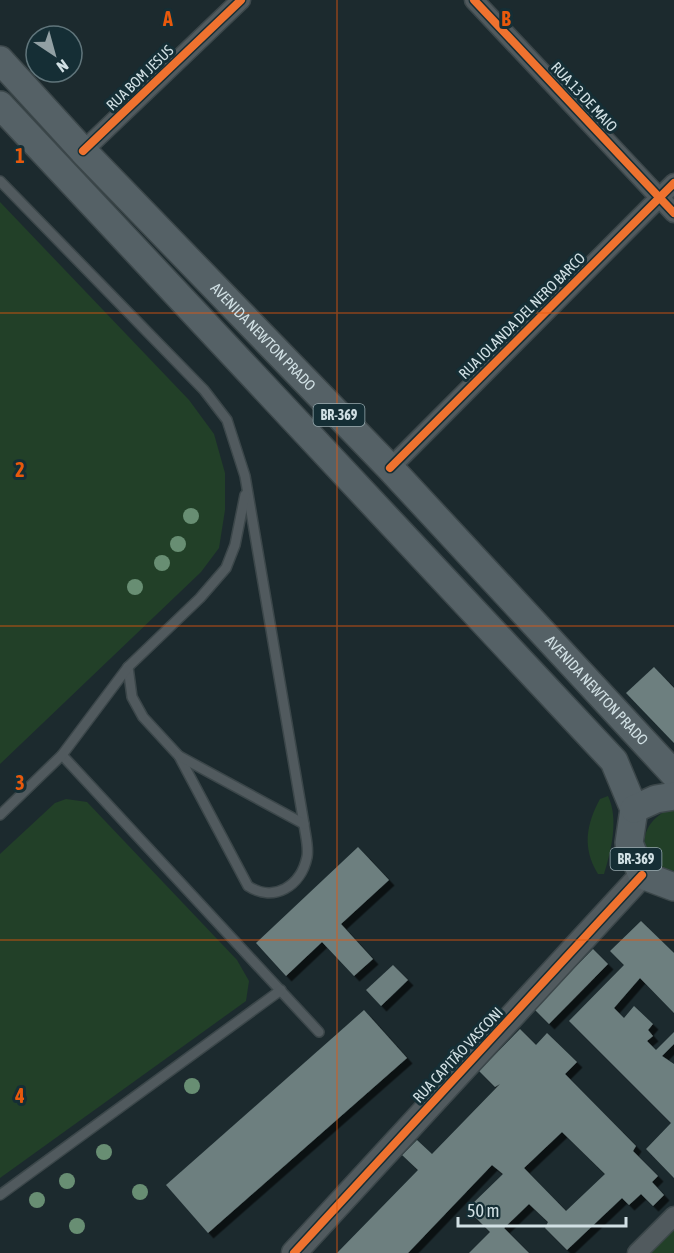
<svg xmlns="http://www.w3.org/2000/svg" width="674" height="1253" font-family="'Asap Condensed',sans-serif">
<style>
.green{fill:#224028}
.building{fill:#6d7f7f;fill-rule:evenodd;filter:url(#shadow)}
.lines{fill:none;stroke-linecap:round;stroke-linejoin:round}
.lane-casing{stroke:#3c474a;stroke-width:12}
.street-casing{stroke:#3c474a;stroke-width:21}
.secondary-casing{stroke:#3c474a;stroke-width:27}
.primary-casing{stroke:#3c474a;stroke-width:30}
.lane{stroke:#515a5e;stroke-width:9}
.street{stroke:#515a5e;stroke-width:18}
.secondary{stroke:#515a5e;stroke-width:24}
.primary{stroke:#556166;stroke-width:27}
.cycleway-casing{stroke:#152e35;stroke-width:11}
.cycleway{stroke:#ef722f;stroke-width:8}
.tree{fill:#688e73}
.grid{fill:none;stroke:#e8590c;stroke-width:1.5;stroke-opacity:0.55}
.labels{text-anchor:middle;stroke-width:6;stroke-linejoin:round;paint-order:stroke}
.shield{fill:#152e35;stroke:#99abb0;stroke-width:1.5}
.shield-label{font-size:14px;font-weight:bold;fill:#d1e0e4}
.street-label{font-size:15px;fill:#d1e0e4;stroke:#152e35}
.grid-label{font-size:20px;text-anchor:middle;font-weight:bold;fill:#e8590c;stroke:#152e35;stroke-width:6;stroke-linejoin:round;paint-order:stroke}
</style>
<defs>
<filter id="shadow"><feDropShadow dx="5.5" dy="5.5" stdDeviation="0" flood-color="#0009"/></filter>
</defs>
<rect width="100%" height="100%" fill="#1c2a2e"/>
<g class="green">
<path d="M0,202L189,400L214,434L225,473V510L219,548L201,572L0,764Z"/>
<path d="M608,796C619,819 611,851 604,874H598C582,848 586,825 600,799Z"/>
<path d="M66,799L87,802L237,960L249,981L246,1001L0,1178V854L55,803Z"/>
<path d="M674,808V871C633,865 636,819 674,808Z"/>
<path d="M674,1216V1253H636Z"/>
</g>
<g class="building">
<path d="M654,667L674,688V743L626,693Z"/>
<path d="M358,847L389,880L341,924L373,959L354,976L322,942L286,976L256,943Z"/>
<path d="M641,921L674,953V1013L640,978L614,1008L624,1018L634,1006L653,1024L648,1030L653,1036L647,1041L656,1050L674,1032V1044L662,1056L674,1064V1178L646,1149L671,1123L569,1021L624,965L610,951Z"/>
<path d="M593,949L608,964L549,1024L534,1009Z"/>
<path d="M393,965L408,980L381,1006L366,990Z"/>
<path d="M364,1010L407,1058L208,1233L166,1185Z"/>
<path d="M520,1029L536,1045L547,1033L577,1062L565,1074L636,1146L633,1151L658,1176L652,1182L664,1195L653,1206L641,1194L629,1205L622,1198L567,1250L545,1228L548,1222L529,1204L504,1228L529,1253H469L490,1232L467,1209L503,1174L492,1165L408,1253H337L418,1170L402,1155L417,1140L432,1154L500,1084L495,1087L479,1071ZM562,1132L605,1174L566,1211L524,1168Z"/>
</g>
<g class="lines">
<g class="lane-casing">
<g id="lane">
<path d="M0,181L204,390L227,420L245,476L304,824C305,834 309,847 307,857C301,886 274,903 248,886L179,756L143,717L132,697L128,667"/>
<path d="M62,755L319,1032"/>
<path d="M179,756L304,824"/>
<path d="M0,815L62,755L128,667L200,598L226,568L235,545L245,495"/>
<path d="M0,1195L281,990"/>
</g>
</g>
<g class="street-casing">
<g id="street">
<path d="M474,0L674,213"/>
<path d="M83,151L241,0"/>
<path d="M390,468L674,183"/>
<path d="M637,1253L674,1216"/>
</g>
</g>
<g class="secondary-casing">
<path id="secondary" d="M294,1253L642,875"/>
</g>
<g class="primary-casing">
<g id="primary">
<path id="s1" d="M0,60L83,151L390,468L674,774"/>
<path d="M0,105L614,761L634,809L629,843L642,875L674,887"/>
<path d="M634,809L656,799L674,796"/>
</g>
</g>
<use href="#lane" class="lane"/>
<use href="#street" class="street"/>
<use href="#secondary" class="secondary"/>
<use href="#primary" class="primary"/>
<g class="cycleway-casing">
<g id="cycleway">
<path d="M474,0L674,213"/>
<path d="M83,151L241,0"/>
<path d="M390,468L674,183"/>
<path d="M294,1253L642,875"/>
</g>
</g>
<use href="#cycleway" class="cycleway"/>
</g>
<g class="tree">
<circle cx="191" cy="516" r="8"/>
<circle cx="178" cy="544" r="8"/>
<circle cx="162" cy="563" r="8"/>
<circle cx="135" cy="587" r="8"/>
<circle cx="192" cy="1086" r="8"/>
<circle cx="104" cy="1152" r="8"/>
<circle cx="67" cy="1181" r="8"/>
<circle cx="140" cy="1192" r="8"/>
<circle cx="37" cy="1200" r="8"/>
<circle cx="77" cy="1226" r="8"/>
</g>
<path class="grid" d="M337,0V1253M0,313H674M0,626H674M0,940H674"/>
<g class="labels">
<g class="shield">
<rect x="313.5" y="404" width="51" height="22" rx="4.5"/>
<rect x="610.5" y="848" width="51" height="22" rx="4.5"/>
</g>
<g class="shield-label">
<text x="339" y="420">BR-369</text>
<text x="636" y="864">BR-369</text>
</g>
<g class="street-label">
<text transform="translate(140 78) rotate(-44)" y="5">RUA BOM JESUS</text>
<text transform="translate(584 97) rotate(47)" y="5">RUA 13 DE MAIO</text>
<text transform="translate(522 316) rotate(-45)" y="5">RUA IOLANDA DEL NERO BARCO</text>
<text dy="5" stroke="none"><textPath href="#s1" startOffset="382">AVENIDA NEWTON PRADO</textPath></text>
<text dy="5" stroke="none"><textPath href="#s1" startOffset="868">AVENIDA NEWTON PRADO</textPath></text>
<text transform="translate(458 1055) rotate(-47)" y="5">RUA CAPITÃO VASCONI</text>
</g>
</g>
<g class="grid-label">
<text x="168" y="26">A</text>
<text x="506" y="26">B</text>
<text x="20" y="163">1</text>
<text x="20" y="477">2</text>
<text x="20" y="790">3</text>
<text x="20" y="1103">4</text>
</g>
<g transform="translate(54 54) rotate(144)"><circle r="28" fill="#152e35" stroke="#60757b" stroke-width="1.5"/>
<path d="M0-4.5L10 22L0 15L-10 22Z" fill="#92a0a4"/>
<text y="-9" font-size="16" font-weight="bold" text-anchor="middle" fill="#d1e0e4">N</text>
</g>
<path d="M458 1217v9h168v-9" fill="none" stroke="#d1e0e4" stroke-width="3"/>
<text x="467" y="1217" font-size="18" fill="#d1e0e4" stroke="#152e35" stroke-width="4.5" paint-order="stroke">50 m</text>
</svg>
